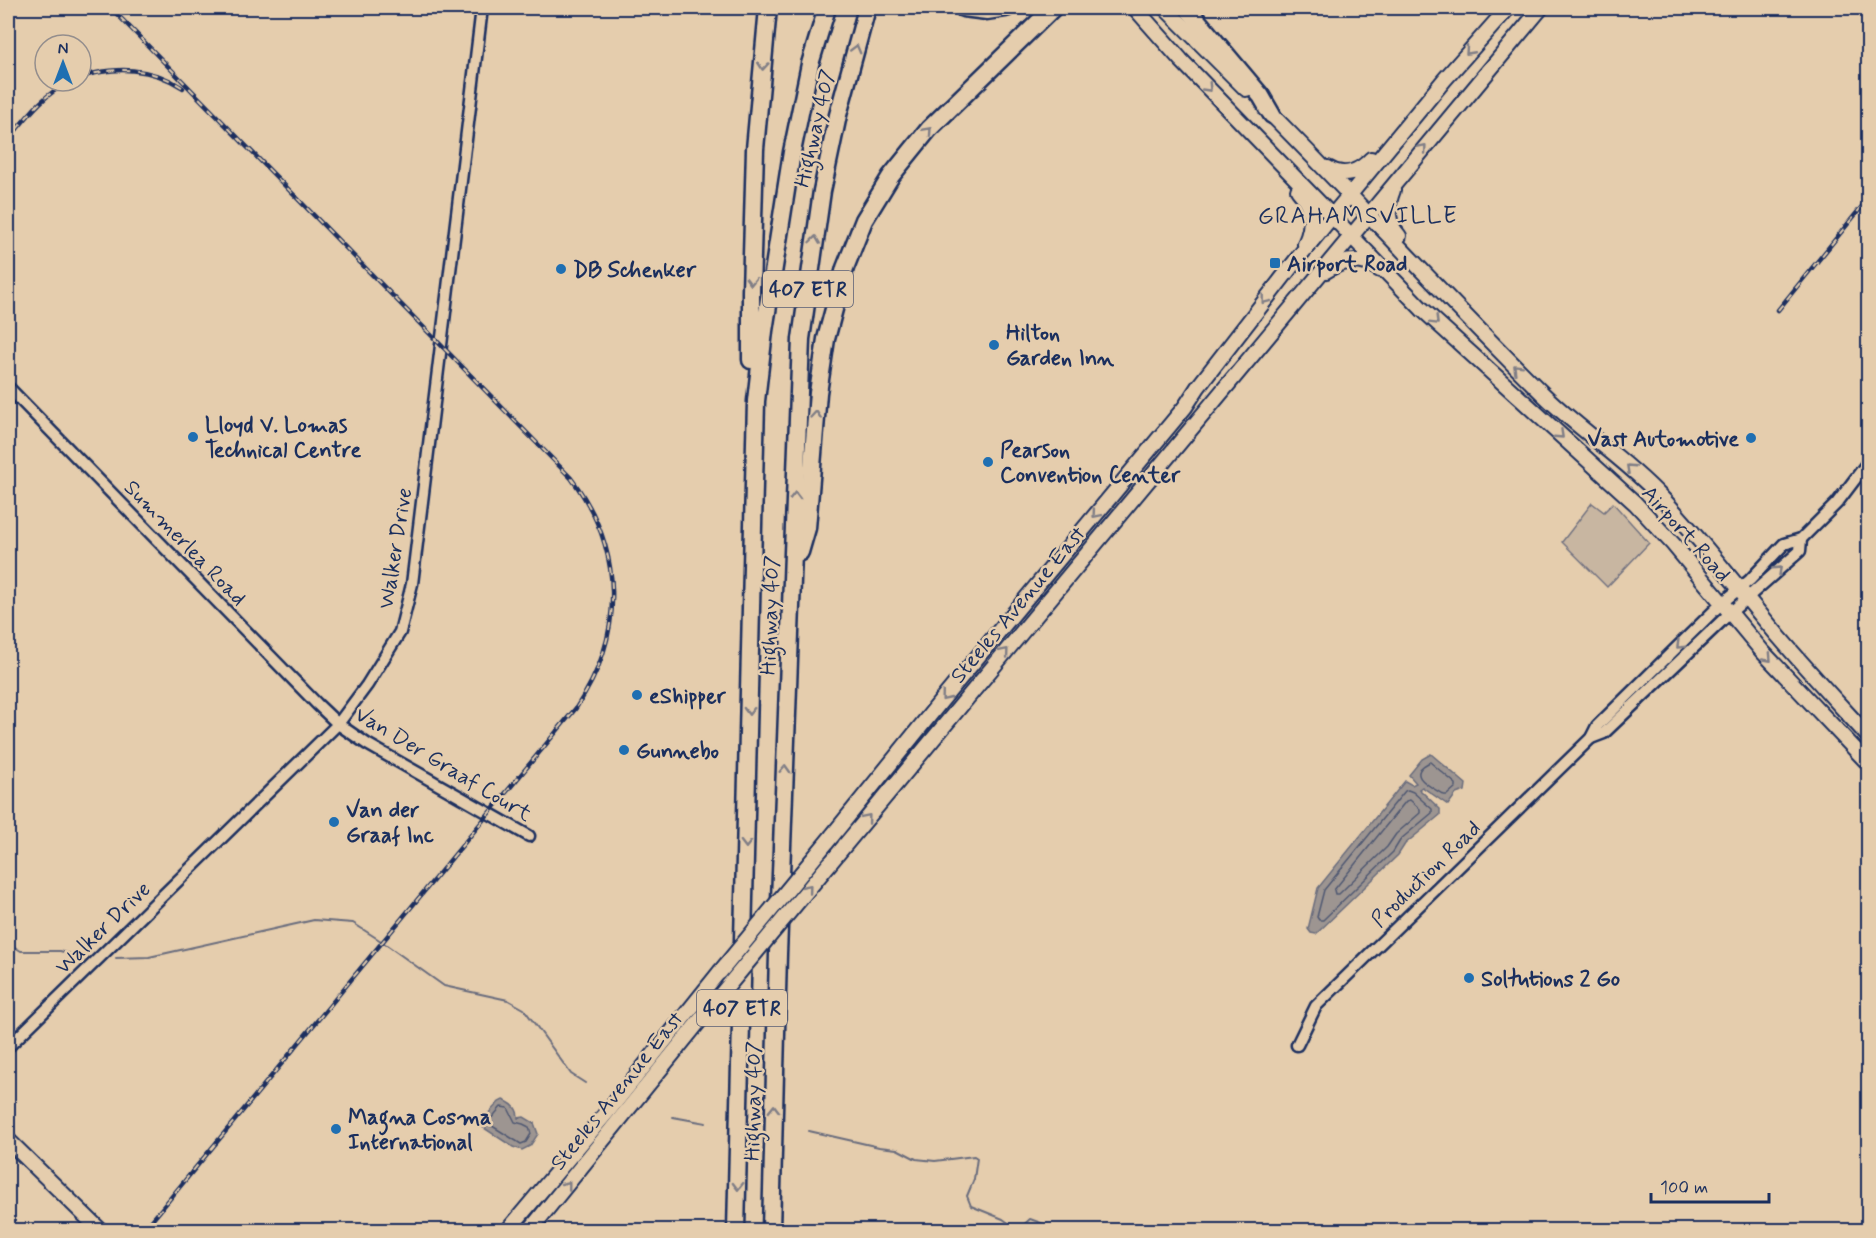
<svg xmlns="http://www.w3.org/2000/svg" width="1876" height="1238" font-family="Mynerve,sans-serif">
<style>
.green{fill:#c8b6a1;stroke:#727280;stroke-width:1.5}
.water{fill:#9d9591;stroke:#696c7d;stroke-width:1.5}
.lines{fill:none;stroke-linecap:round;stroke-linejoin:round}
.shore{stroke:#4f5872;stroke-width:1.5}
.stream{stroke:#696c7d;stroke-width:2}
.minor-casing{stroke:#1b2f5e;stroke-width:15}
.major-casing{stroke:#1b2f5e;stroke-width:18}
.highway-casing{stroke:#1b2f5e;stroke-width:21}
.minor{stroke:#e5cdad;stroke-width:10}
.major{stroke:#e5cdad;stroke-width:14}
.highway{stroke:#e5cdad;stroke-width:16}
.rail-casing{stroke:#1b2f5e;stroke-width:4.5}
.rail{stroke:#e5cdad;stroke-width:2;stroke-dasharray:7;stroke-linecap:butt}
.major-bridge-casing{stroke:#1b2f5e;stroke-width:18;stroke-linecap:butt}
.major-bridge{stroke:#e5cdad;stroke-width:14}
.oneway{stroke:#807e86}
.poi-dot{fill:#1f6fb2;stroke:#e5cdad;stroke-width:2}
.labels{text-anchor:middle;stroke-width:5;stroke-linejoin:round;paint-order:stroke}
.shield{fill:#e5cdad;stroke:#585e76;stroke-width:1.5}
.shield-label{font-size:21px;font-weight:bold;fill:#1b2f5e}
.street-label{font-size:22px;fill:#1b2f5e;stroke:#e5cdad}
.poi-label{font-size:22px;font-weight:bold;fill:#1b2f5e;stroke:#e5cdad;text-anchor:start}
.neighbourhood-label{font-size:24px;letter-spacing:1.5px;fill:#1b2f5e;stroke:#e5cdad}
</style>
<rect width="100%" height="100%" fill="#e5cdad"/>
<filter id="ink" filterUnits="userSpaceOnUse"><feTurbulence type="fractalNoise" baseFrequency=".0167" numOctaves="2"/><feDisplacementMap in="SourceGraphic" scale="12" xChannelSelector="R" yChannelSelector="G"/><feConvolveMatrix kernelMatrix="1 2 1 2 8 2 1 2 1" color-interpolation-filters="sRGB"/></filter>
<g filter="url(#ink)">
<path class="green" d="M1592,503L1604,512L1613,503L1649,543L1607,587L1562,542Z"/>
<g class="water">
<path d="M1431,754L1466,784L1465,791L1456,794L1448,805L1422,787L1419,789L1440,809V815L1405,844L1398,855L1316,934L1311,933L1308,929L1318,888L1405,781L1412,785L1416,783L1409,775L1422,759Z"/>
<path d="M503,1100C512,1103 518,1108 518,1118L524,1117L534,1123L538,1134L530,1146L522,1150L513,1147L481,1126V1121L499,1102Z"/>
</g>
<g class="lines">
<g class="shore">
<path d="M1430,762L1456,784V787L1447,795H1444C1432,787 1403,775 1430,762Z"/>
<path d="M1408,790L1413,792L1432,809V813L1401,839L1393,852L1323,920H1319L1317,917L1324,890L1405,791Z"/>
<path d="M1410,800L1420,809V813L1396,834L1387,847L1339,894H1335L1334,890L1406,801Z"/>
<path d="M501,1107L508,1108L515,1122L523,1124L529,1127L531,1134L526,1142L521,1144L489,1124V1121Z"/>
</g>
<g class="stream">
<path d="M8,943L21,951H60L78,956"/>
<path d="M116,958L149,957L314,920L353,923L381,941L444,986L508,1000L524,1009L571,1074L585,1083"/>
<path d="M673,1117L706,1123"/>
<path d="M809,1131L879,1147L897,1149L916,1159L935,1161L974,1156L977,1158L974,1179L967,1196L971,1206L1003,1219L1018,1230L1030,1219L1060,1230"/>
<path d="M1063,1230V1227L1067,1230"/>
</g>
<g class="minor-casing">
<g id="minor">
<path d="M8,387L317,704L338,724L367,744L529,836"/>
<path d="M1591,738L1604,733L1730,613L1800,551L1801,539"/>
<path d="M1297,1045L1316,1006L1591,738L1597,726L1722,603L1750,580L1784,544L1801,539L1837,503L1868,462"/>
<path d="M8,1047L338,724L367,685L400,632L412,584L482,8"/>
</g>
</g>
<g class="major-casing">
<g id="major">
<path d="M1135,8L1181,60L1422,309L1635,503L1673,544L1762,651L1868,763"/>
<path d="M1165,8L1246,89"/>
<path d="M1266,109C1360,203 1449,302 1544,395C1581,431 1625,459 1660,496C1703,541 1740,591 1780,638C1809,672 1839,704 1868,736"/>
<path d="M1328,168C1343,178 1359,172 1371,159"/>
<path d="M1298,190C1313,206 1314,225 1305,244"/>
<path d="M1393,190C1386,207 1387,223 1399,236"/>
<path d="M1326,271C1344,259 1362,257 1380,270"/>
<path d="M832,836L946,695L1185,407L1198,387L1301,254L1445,79L1508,8"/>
<path d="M830,863L1541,8"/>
<path d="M8,1140L100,1230"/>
<path d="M508,1230L609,1110L720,972"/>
<path d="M530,1230L718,998"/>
</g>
</g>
<g class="highway-casing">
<g id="highway">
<path d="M963,8L987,11L1006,8"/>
<path d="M1187,8L1261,96L1272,115"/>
<path d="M751,360V291L755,149L768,8"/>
<path d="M800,552L807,528L818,393L826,339L845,268L864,220L891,176L929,129L1053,8"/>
<path d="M736,1230L756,401L764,331L792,152L810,64L827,8"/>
<path d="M771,1230L778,954L801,339L822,191L838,115L867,8"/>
</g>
</g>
<use href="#minor" class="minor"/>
<use href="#major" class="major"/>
<use href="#highway" class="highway"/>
<g class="rail-casing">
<g id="rail">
<path d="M111,8L571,478C624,549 626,634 576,708L144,1230"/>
<path d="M81,77C115,66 152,67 183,88"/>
<path d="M8,140C26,118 44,93 71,81"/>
<path d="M1778,310L1868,199"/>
</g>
</g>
<use href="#rail" class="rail"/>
<g class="major-bridge-casing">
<g id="major-bridge">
<path d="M720,972L832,836"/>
<path d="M718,998L830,863"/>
</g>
</g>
<use href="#major-bridge" class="major-bridge"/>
</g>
<defs><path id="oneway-chevron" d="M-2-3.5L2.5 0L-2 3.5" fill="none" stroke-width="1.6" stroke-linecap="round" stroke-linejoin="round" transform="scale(1.5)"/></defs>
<g class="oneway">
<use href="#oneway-chevron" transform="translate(856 49) rotate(-75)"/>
<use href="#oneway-chevron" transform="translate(1469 51) rotate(132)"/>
<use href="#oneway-chevron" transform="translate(763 66) rotate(95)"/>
<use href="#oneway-chevron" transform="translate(1208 88) rotate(46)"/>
<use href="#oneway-chevron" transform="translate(928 131) rotate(-48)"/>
<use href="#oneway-chevron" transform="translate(1423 148) rotate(-50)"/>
<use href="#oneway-chevron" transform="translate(815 240) rotate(-82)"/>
<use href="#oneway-chevron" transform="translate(751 281) rotate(91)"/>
<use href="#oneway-chevron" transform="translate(1265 300) rotate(128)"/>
<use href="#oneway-chevron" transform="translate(1435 321) rotate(45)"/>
<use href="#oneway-chevron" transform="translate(1517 368) rotate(-135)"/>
<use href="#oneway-chevron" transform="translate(816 415) rotate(-85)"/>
<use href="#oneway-chevron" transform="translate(1560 435) rotate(43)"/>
<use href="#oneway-chevron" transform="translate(1630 468) rotate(-137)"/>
<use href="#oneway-chevron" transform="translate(795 496) rotate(-89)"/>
<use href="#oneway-chevron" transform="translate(1096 514) rotate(130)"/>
<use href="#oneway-chevron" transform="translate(1778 570) rotate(-43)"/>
<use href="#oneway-chevron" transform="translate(1680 645) rotate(136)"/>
<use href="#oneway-chevron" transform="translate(1005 652) rotate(-50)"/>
<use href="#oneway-chevron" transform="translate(1768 658) rotate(47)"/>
<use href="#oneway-chevron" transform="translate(945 697) rotate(129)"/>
<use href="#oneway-chevron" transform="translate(749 711) rotate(91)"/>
<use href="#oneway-chevron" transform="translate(785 769) rotate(-88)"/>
<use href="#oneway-chevron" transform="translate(867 818) rotate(-50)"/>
<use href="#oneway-chevron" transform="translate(746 844) rotate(91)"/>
<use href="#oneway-chevron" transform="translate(808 888) rotate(-50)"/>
<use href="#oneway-chevron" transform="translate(774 1109) rotate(-89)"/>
<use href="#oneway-chevron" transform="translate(567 1185) rotate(-51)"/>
<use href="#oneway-chevron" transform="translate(738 1186) rotate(91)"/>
</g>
</g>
<g class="poi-dot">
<rect x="1269" y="257" width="12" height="12" rx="3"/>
<circle cx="561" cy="269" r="6"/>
<circle cx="994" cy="345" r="6"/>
<circle cx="193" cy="437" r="6"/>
<circle cx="1751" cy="438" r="6"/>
<circle cx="988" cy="462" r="6"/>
<circle cx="637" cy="695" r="6"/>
<circle cx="624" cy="750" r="6"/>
<circle cx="334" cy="822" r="6"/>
<circle cx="1469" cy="978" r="6"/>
<circle cx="336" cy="1129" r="6"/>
</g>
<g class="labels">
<g class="shield">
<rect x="763" y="271" width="90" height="36" rx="4.5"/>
<rect x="697" y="990" width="90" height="36" rx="4.5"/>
</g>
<g class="shield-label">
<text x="808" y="296">407 ETR</text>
<text x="742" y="1015">407 ETR</text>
</g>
<g class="street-label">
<text transform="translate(814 128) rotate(-77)" y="8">Highway 407</text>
<text transform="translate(1687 533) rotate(48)" y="8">Airport Road</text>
<text transform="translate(186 542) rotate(46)" y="8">Summerlea Road</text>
<text transform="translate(394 548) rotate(-81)" y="8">Walker Drive</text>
<text transform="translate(1017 604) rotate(-50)" y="8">Steeles Avenue East</text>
<text transform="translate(769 615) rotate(-88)" y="8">Highway 407</text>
<text transform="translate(444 763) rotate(31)" y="8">Van Der Graaf Court</text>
<text transform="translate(1425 873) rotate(-44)" y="8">Production Road</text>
<text transform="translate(102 927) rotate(-44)" y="8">Walker Drive</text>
<text transform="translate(616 1090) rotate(-51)" y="8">Steeles Avenue East</text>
<text transform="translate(752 1101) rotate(-89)" y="8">Highway 407</text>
</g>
<g class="poi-label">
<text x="1287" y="271">Airport Road</text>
<text x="573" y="277">DB Schenker</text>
<text x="1006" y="340">Hilton<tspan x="1006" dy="25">Garden Inn</tspan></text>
<text x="205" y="432">Lloyd V. Lomas<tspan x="205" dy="25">Technical Centre</tspan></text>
<text x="1739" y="446" text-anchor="end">Vast Automotive</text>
<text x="1000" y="457">Pearson<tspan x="1000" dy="25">Convention Center</tspan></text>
<text x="649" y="703">eShipper</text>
<text x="636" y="758">Gunnebo</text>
<text x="346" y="817">Van der<tspan x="346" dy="25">Graaf Inc</tspan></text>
<text x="1481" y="986">Soltutions 2 Go</text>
<text x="348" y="1124">Magna Cosma<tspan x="348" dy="25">International</tspan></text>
</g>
<g class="neighbourhood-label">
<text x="1358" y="223">GRAHAMSVILLE</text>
</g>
</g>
<rect width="1876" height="1238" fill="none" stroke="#e5cdad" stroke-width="30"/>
<rect x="15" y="15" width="1846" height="1208" fill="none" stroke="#1b2f5e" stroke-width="2" filter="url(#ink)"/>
<g transform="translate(63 63)"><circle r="28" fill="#e5cdad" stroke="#948e8d" stroke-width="1.5"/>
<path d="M0-4.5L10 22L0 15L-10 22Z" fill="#1f6fb2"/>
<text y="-9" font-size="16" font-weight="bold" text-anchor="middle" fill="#1b2f5e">N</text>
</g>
<path d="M1651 1193v9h118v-9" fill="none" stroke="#1b2f5e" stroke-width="3"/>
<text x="1660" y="1193" font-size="18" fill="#1b2f5e" stroke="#e5cdad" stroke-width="4.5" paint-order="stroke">100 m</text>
</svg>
